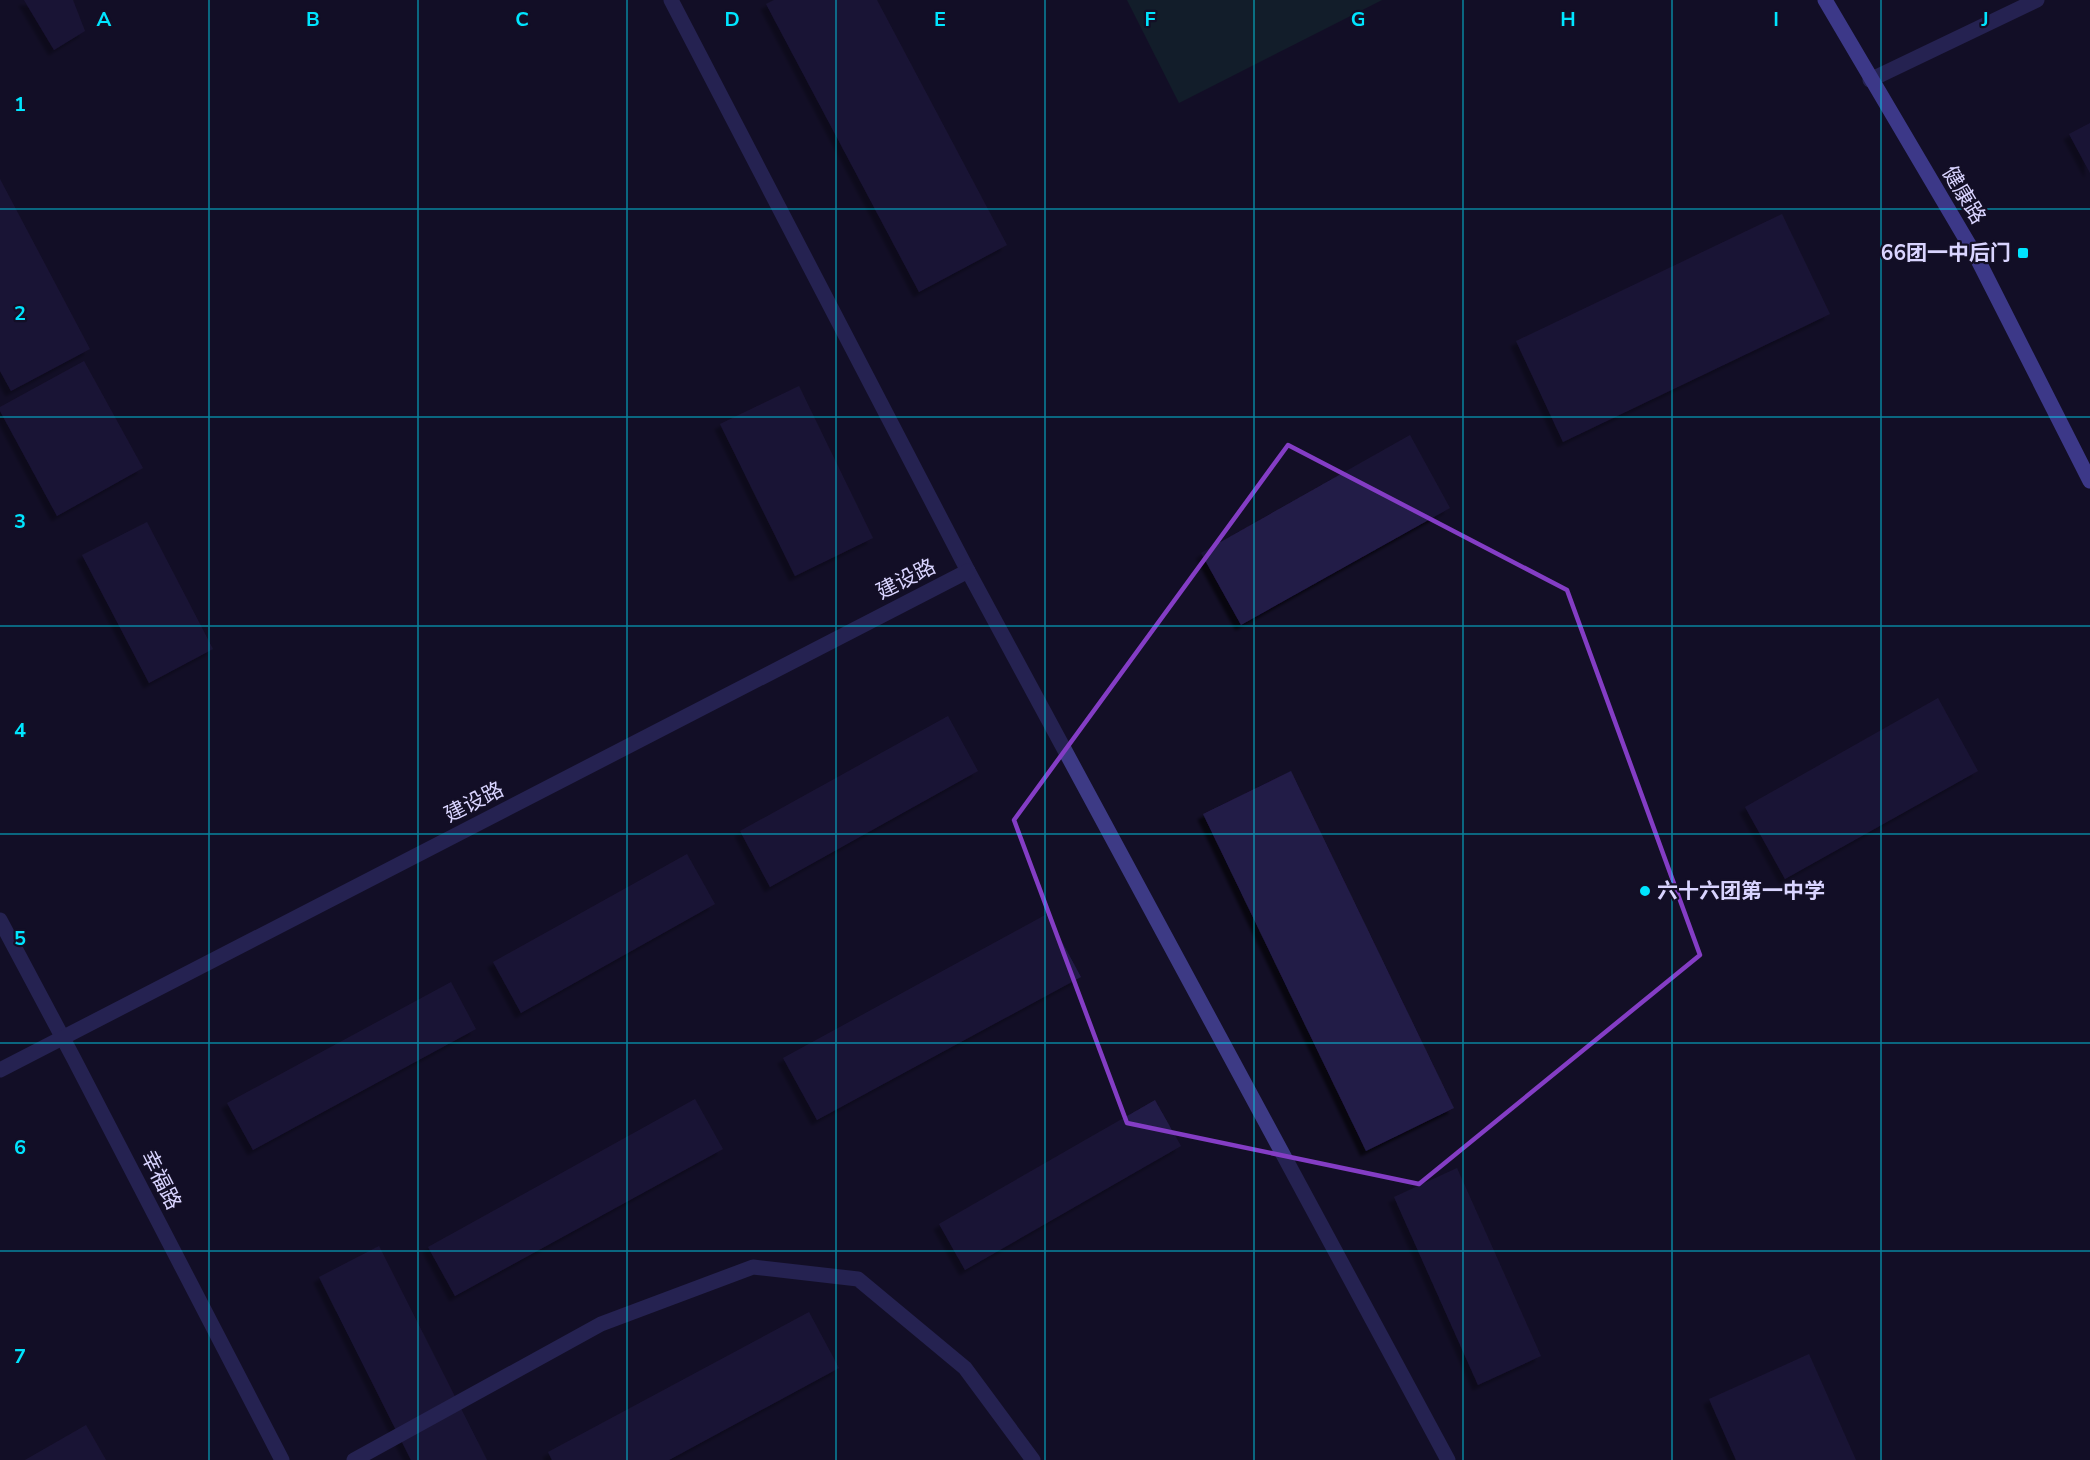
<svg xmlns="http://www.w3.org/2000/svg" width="2090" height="1460" font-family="'Nunito Sans','Noto Sans SC',sans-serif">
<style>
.green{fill:#12302f}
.building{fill:#241b47;filter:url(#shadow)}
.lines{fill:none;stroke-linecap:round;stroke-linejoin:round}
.street{stroke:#3d3a85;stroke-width:15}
.secondary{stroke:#6f6bff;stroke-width:15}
.marked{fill:none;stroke:#843dc5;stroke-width:4.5;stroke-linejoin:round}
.grid{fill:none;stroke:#00e5ff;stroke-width:1.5;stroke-opacity:0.55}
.poi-dot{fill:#00e5ff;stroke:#130f26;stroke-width:2}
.labels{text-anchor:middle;stroke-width:4.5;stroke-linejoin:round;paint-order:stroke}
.street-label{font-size:21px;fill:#d9d4ff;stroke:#130f26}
.poi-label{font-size:21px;font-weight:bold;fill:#d9d4ff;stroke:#130f26;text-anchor:end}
.grid-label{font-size:20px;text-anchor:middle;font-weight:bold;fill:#00e5ff;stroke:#130f26;stroke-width:4.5;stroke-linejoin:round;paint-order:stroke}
</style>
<defs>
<filter id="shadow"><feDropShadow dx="-5.5" dy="5.5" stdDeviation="1.5" flood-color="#0009"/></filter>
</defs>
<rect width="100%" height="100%" fill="#130f26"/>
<path class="green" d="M1127,0H1382L1179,103Z"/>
<g class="building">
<path d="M24,0H73L85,31L54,50Z"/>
<path d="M774,0H877L1007,245L919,292L766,4Z"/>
<path d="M2090,123V173L2069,134Z"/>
<path d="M0,179L90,349L11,391L0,371Z"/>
<path d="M1782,214L1830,314L1563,442L1516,341Z"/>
<path d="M84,361L143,468L57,516L0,411V407Z"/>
<path d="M799,386L873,538L795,576L720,424Z"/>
<path d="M1410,435L1450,508L1241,625L1201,553Z"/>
<path d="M147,522L213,649L149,683L82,555Z"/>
<path d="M1938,698L1978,771L1785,879L1745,807Z"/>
<path d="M948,716L978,771L770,887L740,831Z"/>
<path d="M1291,771L1454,1108L1366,1151L1203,814Z"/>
<path d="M687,854L715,904L521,1013L493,962Z"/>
<path d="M1047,914L1081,977L817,1120L783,1058Z"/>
<path d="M451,982L476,1029L253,1150L227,1103Z"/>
<path d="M695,1099L723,1149L455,1296L428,1247Z"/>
<path d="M1155,1100L1181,1146L965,1270L939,1224Z"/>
<path d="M1457,1168L1541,1356L1478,1385L1394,1197Z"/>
<path d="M379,1246L487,1460H411L319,1277Z"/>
<path d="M809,1312L839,1368L669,1460H552L548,1452Z"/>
<path d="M1809,1354L1856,1460H1736L1709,1399Z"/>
<path d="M86,1425L106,1460H25Z"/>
</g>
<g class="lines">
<g class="street">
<path d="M671,0L968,571L1448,1460"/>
<path d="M1870,80L2037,0"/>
<path d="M0,920L74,1059L282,1460"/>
<path d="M0,1070L968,571"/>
<path d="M354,1460L601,1324L753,1267L858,1279L965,1368L1033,1460"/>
</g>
<path class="secondary" d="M1825,0L1977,258L2090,481"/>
</g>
<path d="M0 0H2090V1460H0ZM1288,445L1567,590L1700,955L1419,1184L1127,1123L1014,820Z" fill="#130f26" fill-opacity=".55" fill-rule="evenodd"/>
<path class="marked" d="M1288,445L1567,590L1700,955L1419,1184L1127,1123L1014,820Z"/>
<path class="grid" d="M209,0V1460M418,0V1460M627,0V1460M836,0V1460M1045,0V1460M1254,0V1460M1463,0V1460M1672,0V1460M1881,0V1460M0,209H2090M0,417H2090M0,626H2090M0,834H2090M0,1043H2090M0,1251H2090"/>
<g class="poi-dot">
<rect x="2017" y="247" width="12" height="12" rx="3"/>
<circle cx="1645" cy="891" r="6"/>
</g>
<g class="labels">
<g class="street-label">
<text transform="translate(1964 195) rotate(59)" y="7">健康路</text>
<text transform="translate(906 579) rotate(-27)" y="7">建设路</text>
<text transform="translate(474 802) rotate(-27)" y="7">建设路</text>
<text transform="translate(161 1180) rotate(63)" y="7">幸福路</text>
</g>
<g class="poi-label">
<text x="2011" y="260">66团一中后门</text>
<text x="1657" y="898" text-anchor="start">六十六团第一中学</text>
</g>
</g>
<g class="grid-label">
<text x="104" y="26">A</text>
<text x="313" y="26">B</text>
<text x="522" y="26">C</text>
<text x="732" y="26">D</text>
<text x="940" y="26">E</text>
<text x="1150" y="26">F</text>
<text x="1358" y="26">G</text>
<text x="1568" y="26">H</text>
<text x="1776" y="26">I</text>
<text x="1985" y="26">J</text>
<text x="20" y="111">1</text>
<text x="20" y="320">2</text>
<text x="20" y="528">3</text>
<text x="20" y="737">4</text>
<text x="20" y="945">5</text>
<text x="20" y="1154">6</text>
<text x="20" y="1363">7</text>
</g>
</svg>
